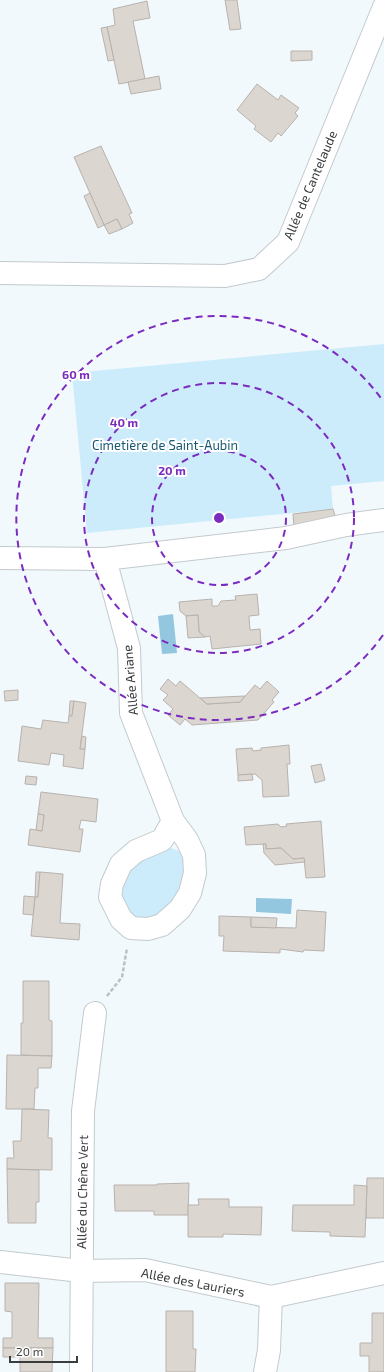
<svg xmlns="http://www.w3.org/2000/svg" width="384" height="1372" font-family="'Exo 2',sans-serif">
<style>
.green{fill:#ccecfc}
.water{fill:#93c6df}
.building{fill:#dcd6d1;stroke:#b8b2ad}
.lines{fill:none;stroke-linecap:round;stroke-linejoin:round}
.minor-casing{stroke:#c3cace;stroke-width:24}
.path{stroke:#bac0c3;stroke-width:2.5;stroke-dasharray:4 2;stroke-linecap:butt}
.minor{stroke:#fff;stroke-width:22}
.ring{fill:none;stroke:#7b2cbf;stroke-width:2;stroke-dasharray:7 5}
.labels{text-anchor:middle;stroke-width:4;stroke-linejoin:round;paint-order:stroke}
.street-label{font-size:13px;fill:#3a3d3e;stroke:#fff}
.park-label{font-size:13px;fill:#185872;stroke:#fff}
.centre{fill:#7b2cbf;stroke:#fff;stroke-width:2}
.ring-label{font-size:12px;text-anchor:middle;font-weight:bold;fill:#7b2cbf;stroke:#fff;stroke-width:4;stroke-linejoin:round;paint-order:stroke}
</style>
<rect width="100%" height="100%" fill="#f2f9fd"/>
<g class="green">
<path d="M384,344V481L331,486L333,509L87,533L72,373Z"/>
<path d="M172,848L181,852L186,860L185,874L180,892L169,908L158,917L145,920L133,918L120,903L123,880L131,867L161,849Z"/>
</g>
<g class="water">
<path d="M173,614L177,653L162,654L158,616Z"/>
<path d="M256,898L292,899L291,914L256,912Z"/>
</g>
<g class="building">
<path d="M225,0H237L241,29L230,30Z"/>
<path d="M147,1L150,18L133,21L145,79L119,84L107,27L115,25L113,9Z"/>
<path d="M107,27L114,60L108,61L101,28Z"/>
<path d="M291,51H312V60L291,61Z"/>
<path d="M159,76L161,89L131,94L128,82Z"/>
<path d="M257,84L278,100L281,95L299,108L295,113L298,116L281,136L278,133L271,142L254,129L256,126L237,110Z"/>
<path d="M101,146L132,213L129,214L133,223L122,229L117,219L104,225L74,157Z"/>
<path d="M90,193L104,225L98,228L84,196Z"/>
<path d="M117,219L122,229L109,234L104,225Z"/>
<path d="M333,509L336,519L294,526L293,514Z"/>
<path d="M257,594L259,615L249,616L250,630L260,629L261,644L212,649L210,636L205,637L199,632L198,615L186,616L180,611L179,602L212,599V606H218L221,601L236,600L235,596Z"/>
<path d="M198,615L199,632L205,637L188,638L186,616Z"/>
<path d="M168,679L176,686L180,681L207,704L240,702L255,685L260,689L267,681L279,692L272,700L274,702L258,720L192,725L185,719L180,725L168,715L173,709L163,700L168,695L160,689Z"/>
<path d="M18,690V700L5,701L4,691Z"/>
<path d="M245,696L240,702L207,704L200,698Z"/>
<path d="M70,701H74L72,716H69Z"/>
<path d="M74,701L86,703L80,749H85L83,769L63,766L64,755L51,753L49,765L18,761L22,726L41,729L43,720L68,723L69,716H72Z"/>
<path d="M82,736L86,737L85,749H80Z"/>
<path d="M289,745L290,764H287L289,796L263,797L262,780L255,774L238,775L236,749L252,748L253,751L261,750V748Z"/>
<path d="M321,764L325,780L315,783L311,766Z"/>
<path d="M252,774L253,780L238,781V775Z"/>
<path d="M26,776L37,777L36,785L25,784Z"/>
<path d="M41,792L98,799L96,822L81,820L79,829H83L80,852L28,845L30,829L42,831L44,815L38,814Z"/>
<path d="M38,814L44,815L42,831L36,830Z"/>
<path d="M321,821L325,877L306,878L304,858L293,859L281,848L266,849V844L246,845L244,827L278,824L281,827L287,826L286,824Z"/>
<path d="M263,844H266V849L281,848L293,859L304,858L305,862L275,865L264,853Z"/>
<path d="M36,872H40L38,897H35Z"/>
<path d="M40,872L63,874L60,923L80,924L79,940L31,936L35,897H38Z"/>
<path d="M24,896L35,897L33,915L23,914Z"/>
<path d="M297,910L326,912L324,951L304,950L303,952L280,949V953L223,951L224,936H219V916L251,917V927L296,928Z"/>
<path d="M251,917L277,918L276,928L251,927Z"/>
<path d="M23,981H49V1020L52,1021V1056L21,1055V1023H23Z"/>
<path d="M7,1055L52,1056L51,1068H38V1088H35L34,1109H6Z"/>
<path d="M22,1109L49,1110L48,1138H52V1170L7,1169V1158H14L13,1141H21Z"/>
<path d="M7,1169L39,1170V1202H36V1223H8Z"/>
<path d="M367,1178H384V1218H366Z"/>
<path d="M189,1183L188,1215H154V1211H115L114,1185H157V1184Z"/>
<path d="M354,1185L367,1186L365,1237L330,1236V1232L292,1231L293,1205H354Z"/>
<path d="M198,1199H229V1207H262L261,1235L223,1234V1237H188V1205H199Z"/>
<path d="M5,1283H39L38,1338H53V1348H3V1338H12V1312L5,1311Z"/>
<path d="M166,1311H193V1349H196L195,1372H166Z"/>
<path d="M372,1313H384V1372H369V1356H360V1343H372Z"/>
<path d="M3,1348H53L52,1372H20V1357H3Z"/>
</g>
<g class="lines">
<g class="minor-casing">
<g id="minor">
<path d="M0,273L225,276L259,269L288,242L384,7"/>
<path d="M0,558L105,559L286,538L346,525L384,520"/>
<path d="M105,559L129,648L131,713L173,821L187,840L194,855L195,873L190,893L180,909L162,925L148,929L131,928L121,919L110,897L112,884L121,864L136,851L162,840L173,821"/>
<path d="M0,1262L81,1271L145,1270L271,1297L384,1273"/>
<path d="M81,1372L83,1111L95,1013"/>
<path d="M265,1372L269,1350L271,1297"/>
</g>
</g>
<path class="path" d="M107,996L122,977L127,948"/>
<use href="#minor" class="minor"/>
</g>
<g class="ring">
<circle cx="219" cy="518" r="67"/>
<circle cx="219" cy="518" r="135"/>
<path d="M383 635A202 202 0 1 1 383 401"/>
</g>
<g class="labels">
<g class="street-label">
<text transform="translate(310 185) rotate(-67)" y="5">Allée de Cantelaude</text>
<text transform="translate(130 680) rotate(-95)" y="5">Allée Ariane</text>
<text transform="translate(82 1192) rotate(-89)" y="5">Allée du Chêne Vert</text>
<text transform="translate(193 1282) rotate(11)" y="5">Allée des Lauriers</text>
</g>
<g class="park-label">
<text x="165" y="450">Cimetière de Saint-Aubin</text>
</g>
</g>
<circle cx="219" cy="518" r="6" class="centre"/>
<g class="ring-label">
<text x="76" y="379">60 m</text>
<text x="124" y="427">40 m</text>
<text x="172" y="475">20 m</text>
</g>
<path d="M10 1356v6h67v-6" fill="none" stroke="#3a3d3e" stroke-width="2"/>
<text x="16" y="1356" font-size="12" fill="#3a3d3e" stroke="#ffffff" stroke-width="3" paint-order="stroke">20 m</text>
</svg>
